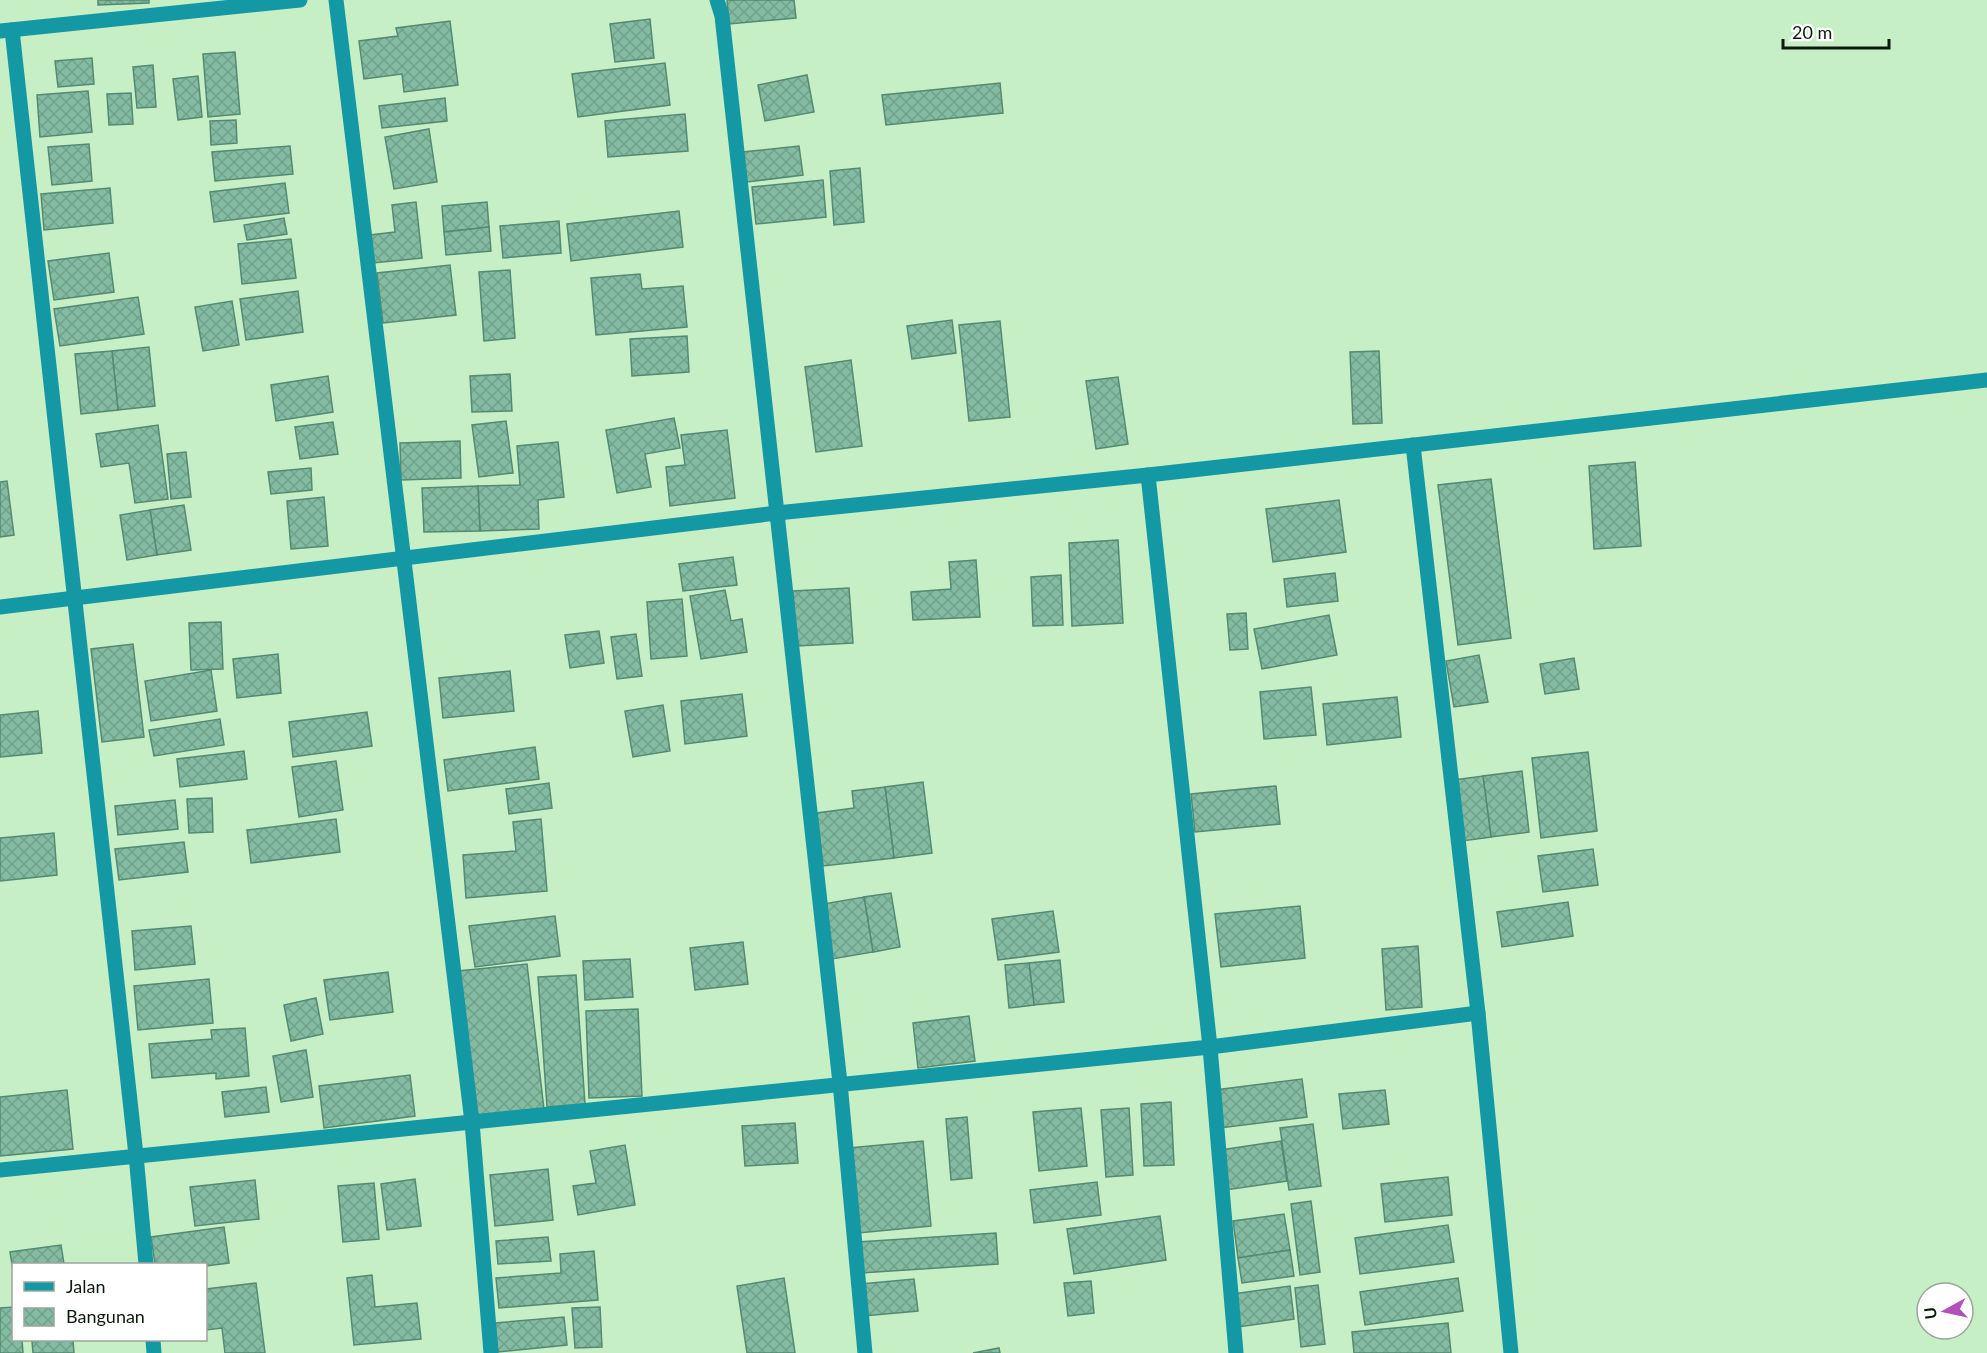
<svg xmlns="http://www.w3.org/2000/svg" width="1987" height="1353" font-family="Lato,sans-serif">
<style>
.building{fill:url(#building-cross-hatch);stroke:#538a72;stroke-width:1.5}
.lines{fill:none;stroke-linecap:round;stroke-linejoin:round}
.minor{stroke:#1498a3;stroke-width:15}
</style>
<defs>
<pattern id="building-cross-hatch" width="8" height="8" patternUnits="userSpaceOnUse" patternTransform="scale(1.5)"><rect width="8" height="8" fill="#83bca2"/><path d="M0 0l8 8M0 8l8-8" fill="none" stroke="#70a18a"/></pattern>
</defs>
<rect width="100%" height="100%" fill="#c6efc6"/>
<g class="building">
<path d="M98,0H149V3L98,5Z"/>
<path d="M727,0H794L796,18L729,24Z"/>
<path d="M650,19L654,58L615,62L610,24Z"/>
<path d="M450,21L458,85L404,92L402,74L364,79L359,41L398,36L396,28Z"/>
<path d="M235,52L240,114L208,117L203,54Z"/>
<path d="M92,58L94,84L58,87L55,61Z"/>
<path d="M665,63L670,105L578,117L572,74Z"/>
<path d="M153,65L156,107L137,108L133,67Z"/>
<path d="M807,75L814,112L765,121L758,85Z"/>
<path d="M198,76L202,117L178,120L173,79Z"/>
<path d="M1000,83L1003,113L886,125L882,95Z"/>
<path d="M88,91L92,132L40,137L37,95Z"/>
<path d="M131,93L133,124L109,125L107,94Z"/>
<path d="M445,98L447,121L382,128L379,106Z"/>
<path d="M685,114L688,151L608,157L605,121Z"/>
<path d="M236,120L237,143L211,145L210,121Z"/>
<path d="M429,129L437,182L394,189L385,137Z"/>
<path d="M89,144L92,181L52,185L48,147Z"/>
<path d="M290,146L293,174L215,181L212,152Z"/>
<path d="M799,146L803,175L747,182L743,152Z"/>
<path d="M860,168L864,222L834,225L830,171Z"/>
<path d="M823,180L826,217L756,224L752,187Z"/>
<path d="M285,183L289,213L214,222L210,192Z"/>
<path d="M110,188L113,223L44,230L41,194Z"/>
<path d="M416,202L422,258L373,263L370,235L395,232L392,205Z"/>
<path d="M487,202L489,227L444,232L442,206Z"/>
<path d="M679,211L683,247L571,261L567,224Z"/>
<path d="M284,218L287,234L247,240L244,225Z"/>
<path d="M559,221L561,253L503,258L500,226Z"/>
<path d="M489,227L491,251L446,255L444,232Z"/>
<path d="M291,239L296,278L242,284L238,244Z"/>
<path d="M109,253L114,292L54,300L48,261Z"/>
<path d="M450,265L456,315L383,323L377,273Z"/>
<path d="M510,270L515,338L484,341L479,272Z"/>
<path d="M640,274L642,289L683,286L687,327L596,335L591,278Z"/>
<path d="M298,291L303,332L246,340L240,299Z"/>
<path d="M138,297L144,334L60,346L54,309Z"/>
<path d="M232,301L239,345L203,351L195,307Z"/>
<path d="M952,320L956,353L912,359L907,326Z"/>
<path d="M1000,321L1010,417L969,421L959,325Z"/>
<path d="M687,336L689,372L632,376L630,339Z"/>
<path d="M149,347L155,406L118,410L112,351Z"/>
<path d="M112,351L118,410L81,414L75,354Z"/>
<path d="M1379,351L1382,423L1353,424L1350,352Z"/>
<path d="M851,360L862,446L816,452L805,367Z"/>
<path d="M510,374L512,411L472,412L470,376Z"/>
<path d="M328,376L333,412L276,421L271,385Z"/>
<path d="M1118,377L1128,444L1096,449L1086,381Z"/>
<path d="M674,418L680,448L645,454L651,487L617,493L606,430Z"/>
<path d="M506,421L513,473L479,477L472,425Z"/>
<path d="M333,422L338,454L300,459L295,427Z"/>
<path d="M158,425L168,499L135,503L129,463L101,467L96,434Z"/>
<path d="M727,430L735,498L670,506L666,467L685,465L681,435Z"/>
<path d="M460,441L461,478L401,480L400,443Z"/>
<path d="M558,442L564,497L538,500L539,529L480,531L478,486L520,485L517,446Z"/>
<path d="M186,452L191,497L171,499L167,454Z"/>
<path d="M1635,462L1641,546L1594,549L1589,466Z"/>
<path d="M311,468L312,490L271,494L268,472Z"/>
<path d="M1491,479L1511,638L1458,645L1438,485Z"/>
<path d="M7,481L14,535L0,537V482Z"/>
<path d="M478,486L480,531L424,532L422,488Z"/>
<path d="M324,497L328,546L291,549L287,501Z"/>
<path d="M1339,500L1346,552L1273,562L1266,509Z"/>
<path d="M184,505L191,550L157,555L150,510Z"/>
<path d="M150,510L157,555L127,560L120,515Z"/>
<path d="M1118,540L1123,623L1072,626L1069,543Z"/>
<path d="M733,557L737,585L683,591L679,564Z"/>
<path d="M976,560L980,617L913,620L911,592L951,589L949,562Z"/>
<path d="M1335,573L1338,601L1287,607L1284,579Z"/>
<path d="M1061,575L1063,625L1033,626L1031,577Z"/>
<path d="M849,588L853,643L797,646L793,591Z"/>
<path d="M725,590L731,621L742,619L747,652L701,659L690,596Z"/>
<path d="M682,599L687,656L651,659L647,602Z"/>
<path d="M1246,613L1248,649L1230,650L1227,614Z"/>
<path d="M1329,615L1337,655L1262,669L1254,629Z"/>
<path d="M221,622L223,669L191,670L189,623Z"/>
<path d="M599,631L604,663L570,668L565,635Z"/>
<path d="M636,634L642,676L617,679L611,637Z"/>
<path d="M133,644L144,737L102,742L91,649Z"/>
<path d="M278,654L281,693L237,698L233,659Z"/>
<path d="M1479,655L1488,702L1454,707L1446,661Z"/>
<path d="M1574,658L1579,689L1545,694L1540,664Z"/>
<path d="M211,670L217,711L151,721L145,681Z"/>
<path d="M510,671L514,711L443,718L439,678Z"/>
<path d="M1311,687L1316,735L1264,739L1260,692Z"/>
<path d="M742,694L747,736L685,744L681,701Z"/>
<path d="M1397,697L1401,737L1327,745L1323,704Z"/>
<path d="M663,705L670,751L633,757L625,711Z"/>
<path d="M38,711L42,753L0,757V715Z"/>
<path d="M367,712L372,746L293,757L289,722Z"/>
<path d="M220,719L224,745L154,756L149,730Z"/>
<path d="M535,747L539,779L448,791L444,760Z"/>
<path d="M244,751L247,779L180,787L177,759Z"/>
<path d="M1588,752L1597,831L1541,838L1532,758Z"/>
<path d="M336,761L343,810L299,817L292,767Z"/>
<path d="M1522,771L1529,832L1491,837L1483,776Z"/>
<path d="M1483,776L1491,837L1462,841L1454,780Z"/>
<path d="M923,782L932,853L894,858L885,787Z"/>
<path d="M549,783L552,808L509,814L506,789Z"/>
<path d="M1276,786L1280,824L1195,832L1191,794Z"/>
<path d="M885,787L894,858L823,866L817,813L854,808L852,791Z"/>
<path d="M212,798L213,832L189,833L187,799Z"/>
<path d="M175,800L178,829L118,835L115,806Z"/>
<path d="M336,819L340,852L251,863L247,830Z"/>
<path d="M541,819L547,891L466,898L463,855L516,851L513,822Z"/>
<path d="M54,833L57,875L0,881V838Z"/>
<path d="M184,842L188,872L119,880L115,849Z"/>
<path d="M1593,849L1598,885L1543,892L1538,856Z"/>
<path d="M891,893L900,947L873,952L864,897Z"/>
<path d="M864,897L873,952L832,959L823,904Z"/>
<path d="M1568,902L1573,936L1502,947L1497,912Z"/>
<path d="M1300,906L1305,958L1221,967L1215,914Z"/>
<path d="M1053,911L1059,952L998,960L992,919Z"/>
<path d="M555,916L560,956L475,967L469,926Z"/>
<path d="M191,926L195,964L135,970L132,931Z"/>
<path d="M743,942L748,984L695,990L690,948Z"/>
<path d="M1418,946L1422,1007L1386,1010L1382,949Z"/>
<path d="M630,959L633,997L585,1000L583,961Z"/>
<path d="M1060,960L1064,1002L1034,1005L1029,963Z"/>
<path d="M1029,963L1034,1005L1009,1008L1005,965Z"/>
<path d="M527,964L544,1109L474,1116L458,971Z"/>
<path d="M388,972L393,1012L330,1020L324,980Z"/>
<path d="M576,975L585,1104L547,1107L538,977Z"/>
<path d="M209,979L213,1023L138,1030L134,986Z"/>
<path d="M316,998L323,1034L291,1041L284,1005Z"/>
<path d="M638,1009L642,1096L589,1098L586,1011Z"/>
<path d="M969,1016L975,1061L918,1068L913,1023Z"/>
<path d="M245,1028L249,1076L216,1079V1073L152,1078L149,1044L212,1039L211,1030Z"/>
<path d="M306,1050L313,1097L281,1102L273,1056Z"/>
<path d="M410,1075L415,1116L324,1128L319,1086Z"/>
<path d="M1302,1079L1307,1117L1220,1128L1215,1090Z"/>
<path d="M266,1087L269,1112L225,1117L222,1092Z"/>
<path d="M67,1090L73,1149L0,1156V1097Z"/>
<path d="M1385,1090L1389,1124L1343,1129L1339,1094Z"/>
<path d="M1171,1102L1174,1165L1144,1166L1141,1104Z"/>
<path d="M1081,1108L1087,1166L1039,1171L1033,1112Z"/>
<path d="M1129,1108L1133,1175L1106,1177L1101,1110Z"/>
<path d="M967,1117L972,1178L951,1180L946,1119Z"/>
<path d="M795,1123L798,1163L745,1166L742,1126Z"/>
<path d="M1313,1124L1321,1186L1289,1190L1280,1128Z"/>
<path d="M923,1141L931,1226L858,1233L849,1148Z"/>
<path d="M1281,1141L1287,1181L1226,1190L1221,1150Z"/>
<path d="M625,1145L635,1205L578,1215L573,1186L596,1183L590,1151Z"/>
<path d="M548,1169L553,1220L495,1226L490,1175Z"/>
<path d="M1448,1177L1452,1215L1385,1222L1381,1184Z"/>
<path d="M415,1179L421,1226L387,1230L381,1184Z"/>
<path d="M255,1180L259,1219L195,1226L190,1187Z"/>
<path d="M1097,1182L1101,1215L1034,1223L1030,1190Z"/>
<path d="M374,1183L379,1239L343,1242L338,1186Z"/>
<path d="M1311,1201L1320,1272L1300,1275L1291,1204Z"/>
<path d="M1284,1214L1290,1250L1238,1258L1233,1221Z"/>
<path d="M1160,1216L1166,1260L1074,1274L1067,1229Z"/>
<path d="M1448,1225L1454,1262L1360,1274L1355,1238Z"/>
<path d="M224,1227L229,1263L206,1266V1264H155L151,1237Z"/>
<path d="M996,1233L998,1264L861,1273L858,1242Z"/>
<path d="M548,1237L551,1261L498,1264L496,1241Z"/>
<path d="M61,1245L64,1264H14V1277L10,1252Z"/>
<path d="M1290,1250L1294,1276L1242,1283L1238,1258Z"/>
<path d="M594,1251L598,1300L499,1308L496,1278L561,1273L560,1254Z"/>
<path d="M372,1275L375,1307L417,1303L421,1339L354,1345L347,1278Z"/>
<path d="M784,1278L795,1353H747L737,1286Z"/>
<path d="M1458,1278L1463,1311L1365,1325L1360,1292Z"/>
<path d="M914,1279L918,1311L864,1316L861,1284Z"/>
<path d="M1091,1281L1094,1313L1068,1316L1064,1283Z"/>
<path d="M256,1283L265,1353H225L222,1328L206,1330V1289Z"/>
<path d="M1318,1285L1325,1344L1301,1347L1295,1288Z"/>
<path d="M1290,1286L1294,1319L1238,1327L1233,1294Z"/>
<path d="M14,1307V1340H22L23,1353H0V1308Z"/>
<path d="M600,1307L602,1347L575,1348L572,1308Z"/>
<path d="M564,1317L567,1345L498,1352L495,1323Z"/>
<path d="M1448,1323L1451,1353H1354L1352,1332Z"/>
<path d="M43,1340H73L74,1353H33L32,1341Z"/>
<path d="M999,1348L1000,1353H973Z"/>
</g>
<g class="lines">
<g class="minor">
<path d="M336,0L472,1122L491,1353"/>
<path d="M717,0L722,16L840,1083L865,1353"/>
<path d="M12,30L136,1155L146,1264"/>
<path d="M0,31L300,0"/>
<path d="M1413,445L1478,1013L1511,1353"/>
<path d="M1148,475L1210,1047L1236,1353"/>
<path d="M0,607L777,513L1148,475L1987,380"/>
<path d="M0,1170L1210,1047L1478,1013"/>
<path d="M153,1340L154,1353"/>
</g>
</g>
<rect x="12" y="1263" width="195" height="78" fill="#ffffff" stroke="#9ea49e" stroke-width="1.5"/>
<rect x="24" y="1282" width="30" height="9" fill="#1498a3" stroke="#9ea49e" stroke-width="1.5"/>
<text x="66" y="1293" font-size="18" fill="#0d1b0d">Jalan</text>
<rect x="24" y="1308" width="30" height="18" fill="url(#building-cross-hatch)" stroke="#9ea49e" stroke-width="1.5"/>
<text x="66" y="1323" font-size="18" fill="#0d1b0d">Bangunan</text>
<g transform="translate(1945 1311) rotate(262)"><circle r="28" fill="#ffffff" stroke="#9ea49e" stroke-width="1.5"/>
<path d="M0-4.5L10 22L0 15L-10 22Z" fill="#b251b9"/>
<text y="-9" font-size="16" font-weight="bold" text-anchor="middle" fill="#0d1b0d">U</text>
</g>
<path d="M1783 39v9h106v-9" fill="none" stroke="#0d1b0d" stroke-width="3"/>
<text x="1792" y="39" font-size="18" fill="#0d1b0d" stroke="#ffffff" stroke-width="4.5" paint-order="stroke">20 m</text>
</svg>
